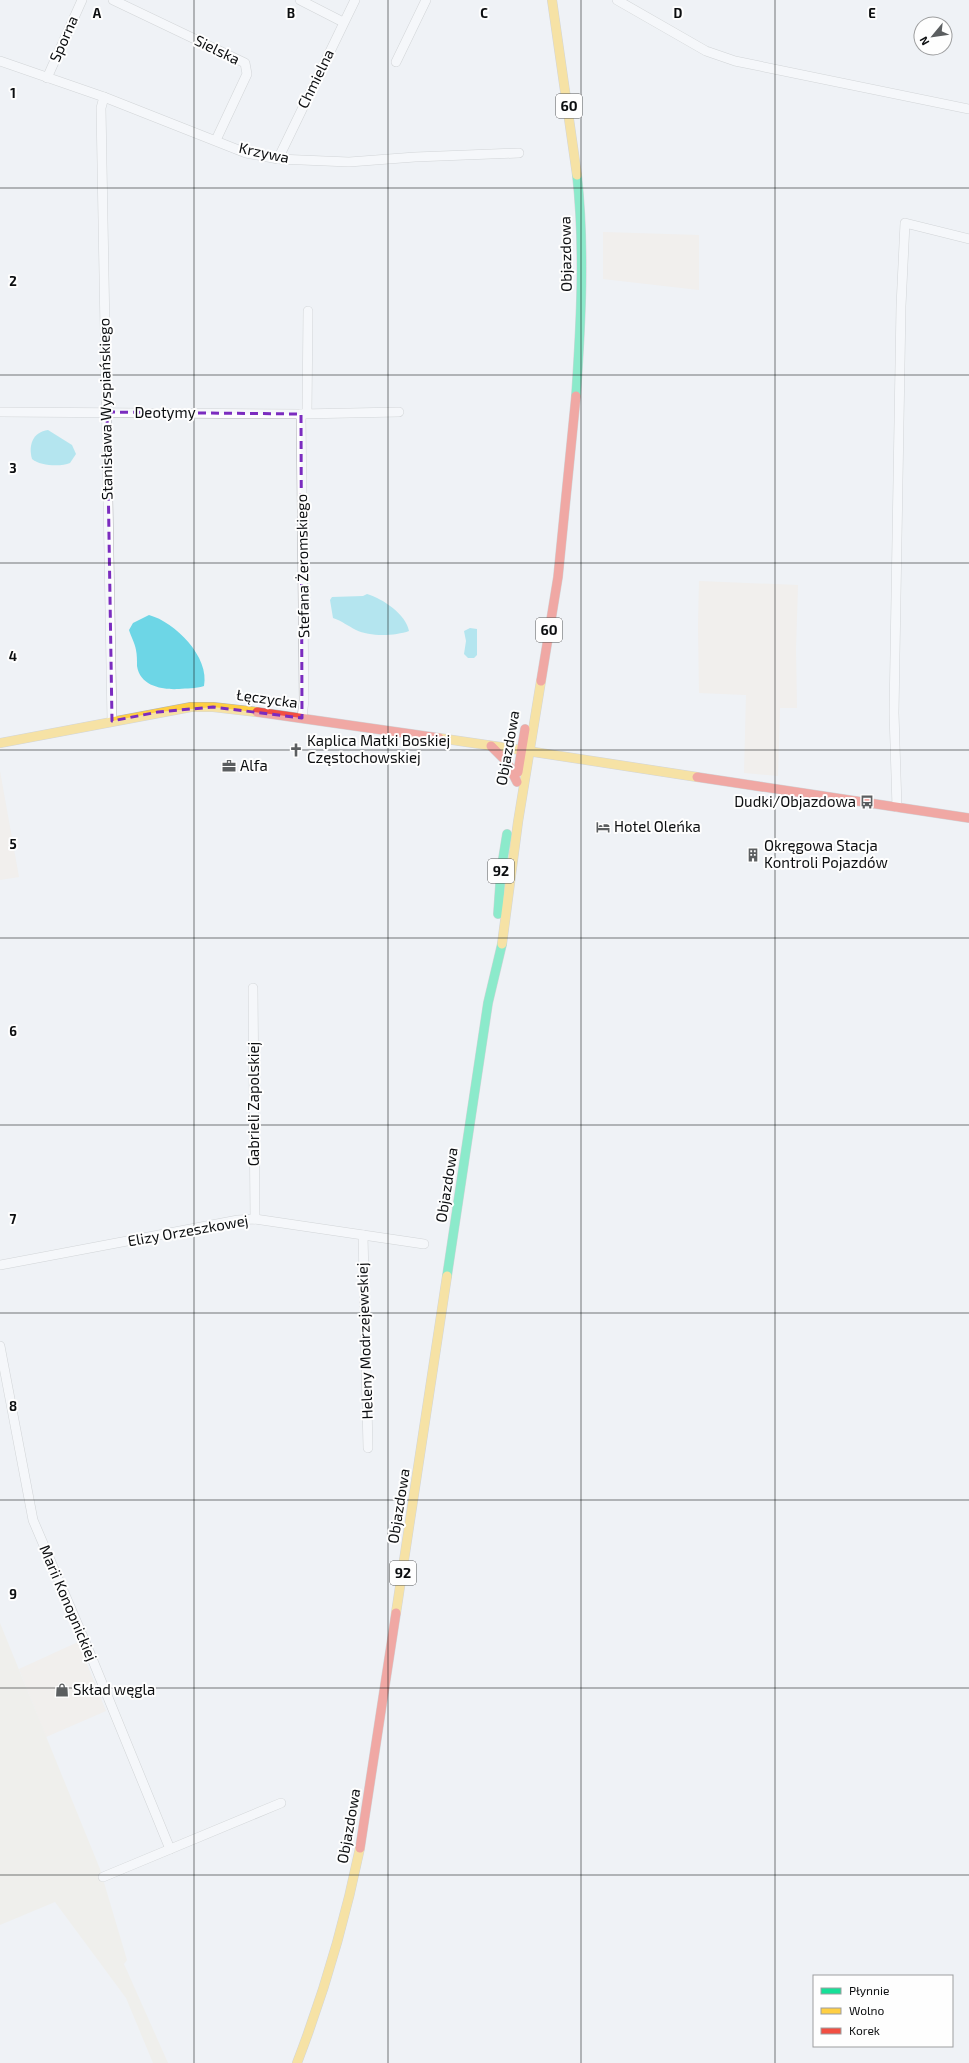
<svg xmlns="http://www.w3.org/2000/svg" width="969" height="2063" font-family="'Exo 2',sans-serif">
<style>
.commercial{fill:#f3eae2}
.industrial{fill:#efebe1}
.water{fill:#6dd6e6}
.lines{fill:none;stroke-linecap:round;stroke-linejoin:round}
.street-casing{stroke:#afb1b4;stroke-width:10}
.fast-casing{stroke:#afb1b4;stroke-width:10}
.slow-casing{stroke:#afb1b4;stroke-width:10}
.jam-casing{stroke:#afb1b4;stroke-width:10}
.street{stroke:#fdfdfe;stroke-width:9}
.fast{stroke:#16e098;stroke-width:9}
.slow{stroke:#ffcf43;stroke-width:9}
.jam{stroke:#f24e42;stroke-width:9}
.marked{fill:none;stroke:#7b2cbf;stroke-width:3;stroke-dasharray:8 5;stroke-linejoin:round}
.grid{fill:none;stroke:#0c0e10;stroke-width:1;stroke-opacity:0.55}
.labels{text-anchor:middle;stroke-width:4;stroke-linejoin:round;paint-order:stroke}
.shield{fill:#fefefe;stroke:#555657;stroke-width:1}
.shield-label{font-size:14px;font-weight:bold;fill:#0c0e10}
.street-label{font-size:15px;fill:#0c0e10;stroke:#fefefe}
.poi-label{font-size:15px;fill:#0c0e10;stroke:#fefefe;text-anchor:start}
.grid-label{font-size:13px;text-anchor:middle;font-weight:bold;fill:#0c0e10;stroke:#fefefe;stroke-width:4;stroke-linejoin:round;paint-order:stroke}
</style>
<rect width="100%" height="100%" fill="#eff2f5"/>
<g class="commercial">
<path d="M603,232L699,235V290L603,279Z"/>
<path d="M699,581L798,585L796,649L797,708H780L778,776L744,773L746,695L699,693L698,625Z"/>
<path d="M0,771L19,877L0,880Z"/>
<path d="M78,1642L106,1711L46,1737L19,1669Z"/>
</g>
<path class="industrial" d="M0,1623L100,1869L127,1960L124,1964L168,2063H153L126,1998L55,1902L0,1925Z"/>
<g class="water">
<path d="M48,430L72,445L76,454L70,463C61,467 40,466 32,459C28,445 33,432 48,430Z"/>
<path d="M367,594C383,599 406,614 409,631C395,636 370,637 356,630C348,626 342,621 333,618L330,600L332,597L363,596Z"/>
<path d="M149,615C175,622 210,657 204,686C195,689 187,688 179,689C162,690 140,686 137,666C137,660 137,655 136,650C135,643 131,637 129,630L133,623Z"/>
<path d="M470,628L477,629V655L474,658H468L464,654L466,641L464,631Z"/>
</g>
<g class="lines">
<g class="street-casing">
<g id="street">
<path d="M113,0L245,63L247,74L216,140"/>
<path d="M300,0L343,22"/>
<path d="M617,0L706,51L735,61L969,109"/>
<path d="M0,61L104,97L246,153L278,159L349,162L415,157L519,153"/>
<path d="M396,62L426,0"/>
<path d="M47,78L82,0"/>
<path d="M104,97L101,108L112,721"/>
<path d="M278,159L355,0"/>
<path d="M0,412L301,414L399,412"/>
<path d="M307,413L308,311"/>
<path d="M301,414L304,700L302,718"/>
<path d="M897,807L894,713L901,306L905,223L969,239"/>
<path d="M253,988L255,1219"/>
<path d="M363,1235L368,1448"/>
<path d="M0,1265L238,1220L255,1219L424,1244"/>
<path d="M0,1346L33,1520L89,1651L170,1849"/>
<path d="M103,1877L281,1803"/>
</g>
</g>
<g class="fast-casing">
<g id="fast">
<path d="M576,396C581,323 585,248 577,175"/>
<path d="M498,914L501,871L507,834"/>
<path d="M447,1276L488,1003L502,944"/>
</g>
</g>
<g class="slow-casing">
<g id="slow">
<path d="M552,0L577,175"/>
<path d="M439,738L521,750"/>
<path d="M0,743L191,707H213L257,712"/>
<path d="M521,750L697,777"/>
<path d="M502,944L518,822L541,681"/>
<path d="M396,1613L447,1276"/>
<path d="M297,2063C324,1993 345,1921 360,1848"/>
</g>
</g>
<g class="jam-casing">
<g id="jam">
<path d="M541,681L558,577L576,396"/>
<path d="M257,712L439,738"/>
<path d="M491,746L507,762L517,782"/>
<path d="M518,772L525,729"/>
<path d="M697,777L969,818"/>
<path d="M360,1848L396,1613"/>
</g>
</g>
<use href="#street" class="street"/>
<use href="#fast" class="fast"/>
<use href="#slow" class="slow"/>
<use href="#jam" class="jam"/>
</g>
<path d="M0 0H969V2063H0ZM107,412L301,414L302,718L213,707L158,712L112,721Z" fill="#eff2f5" fill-opacity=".55" fill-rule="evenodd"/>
<path class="marked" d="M107,412L301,414L302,718L213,707L158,712L112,721Z"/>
<path class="grid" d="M194,0V2063M388,0V2063M581,0V2063M775,0V2063M0,188H969M0,375H969M0,563H969M0,750H969M0,938H969M0,1125H969M0,1313H969M0,1500H969M0,1688H969M0,1875H969"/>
<defs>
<g id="church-bare" transform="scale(1.08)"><path d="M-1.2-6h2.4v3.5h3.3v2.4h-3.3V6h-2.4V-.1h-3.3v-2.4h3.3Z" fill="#5b5e60" stroke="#fefefe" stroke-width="2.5" paint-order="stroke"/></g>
<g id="office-bare" transform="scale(1.08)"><path d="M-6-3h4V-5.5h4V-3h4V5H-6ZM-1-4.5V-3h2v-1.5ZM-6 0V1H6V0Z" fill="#5b5e60" stroke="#fefefe" stroke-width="2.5" paint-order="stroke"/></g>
<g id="bus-bare" transform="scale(1.08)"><path d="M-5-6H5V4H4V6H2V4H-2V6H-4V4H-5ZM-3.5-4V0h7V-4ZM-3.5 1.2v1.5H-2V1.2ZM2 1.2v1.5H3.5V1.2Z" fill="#5b5e60" stroke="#fefefe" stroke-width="2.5" paint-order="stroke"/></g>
<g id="hotel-bare" transform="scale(1.08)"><path d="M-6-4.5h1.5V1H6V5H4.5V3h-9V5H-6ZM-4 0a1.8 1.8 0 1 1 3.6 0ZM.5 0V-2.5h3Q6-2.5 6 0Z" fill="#5b5e60" stroke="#fefefe" stroke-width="2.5" paint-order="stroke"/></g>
<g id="building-bare" transform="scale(1.08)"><path d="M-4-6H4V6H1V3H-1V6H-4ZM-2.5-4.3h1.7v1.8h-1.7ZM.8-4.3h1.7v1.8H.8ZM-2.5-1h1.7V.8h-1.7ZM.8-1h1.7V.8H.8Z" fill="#5b5e60" stroke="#fefefe" stroke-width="2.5" paint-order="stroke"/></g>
<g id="shop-bare" transform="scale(1.08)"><path d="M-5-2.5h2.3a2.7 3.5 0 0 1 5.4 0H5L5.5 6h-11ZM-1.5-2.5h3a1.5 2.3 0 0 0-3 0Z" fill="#5b5e60" stroke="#fefefe" stroke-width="2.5" paint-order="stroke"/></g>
</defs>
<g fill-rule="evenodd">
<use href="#church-bare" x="296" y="750"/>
<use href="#office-bare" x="229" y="766"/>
<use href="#bus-bare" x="867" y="802"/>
<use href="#hotel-bare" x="603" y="827"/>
<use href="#building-bare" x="753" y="855"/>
<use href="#shop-bare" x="62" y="1690"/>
</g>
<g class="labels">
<g class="shield">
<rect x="556" y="94" width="26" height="24" rx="3"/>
<rect x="536" y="618" width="26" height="24" rx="3"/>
<rect x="488" y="859" width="26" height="24" rx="3"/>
<rect x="390" y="1561" width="26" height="24" rx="3"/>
</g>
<g class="shield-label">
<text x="569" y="111">60</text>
<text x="549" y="635">60</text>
<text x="501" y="876">92</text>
<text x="403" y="1578">92</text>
</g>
<g class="street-label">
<text transform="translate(64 39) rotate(-66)" y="5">Sporna</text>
<text transform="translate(217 50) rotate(26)" y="5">Sielska</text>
<text transform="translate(316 79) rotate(-64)" y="5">Chmielna</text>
<text transform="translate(264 153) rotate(12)" y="5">Krzywa</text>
<text transform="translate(566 254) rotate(-91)" y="5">Objazdowa</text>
<text transform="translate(106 409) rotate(-91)" y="5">Stanisława Wyspiańskiego</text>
<text x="165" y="418">Deotymy</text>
<text transform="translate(303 566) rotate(-91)" y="5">Stefana Żeromskiego</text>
<text transform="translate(267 699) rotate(8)" y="5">Łęczycka</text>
<text transform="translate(508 748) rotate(-80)" y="5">Objazdowa</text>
<text transform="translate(254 1104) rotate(-90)" y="5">Gabrieli Zapolskiej</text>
<text transform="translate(447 1185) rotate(-81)" y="5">Objazdowa</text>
<text transform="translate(188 1231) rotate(-10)" y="5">Elizy Orzeszkowej</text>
<text transform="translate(365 1341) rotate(-92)" y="5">Heleny Modrzejewskiej</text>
<text transform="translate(399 1506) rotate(-81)" y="5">Objazdowa</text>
<text transform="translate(68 1603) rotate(67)" y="5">Marii Konopnickiej</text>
<text transform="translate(349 1826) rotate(-80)" y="5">Objazdowa</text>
</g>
<g class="poi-label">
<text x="307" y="746">Kaplica Matki Boskiej<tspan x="307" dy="17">Częstochowskiej</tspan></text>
<text x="240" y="771">Alfa</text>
<text x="856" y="807" text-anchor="end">Dudki/Objazdowa</text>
<text x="614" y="832">Hotel Oleńka</text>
<text x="764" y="851">Okręgowa Stacja<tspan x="764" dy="17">Kontroli Pojazdów</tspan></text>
<text x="73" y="1695">Skład węgla</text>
</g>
</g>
<g class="grid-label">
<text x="97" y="18">A</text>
<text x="291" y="18">B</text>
<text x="484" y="18">C</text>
<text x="678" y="18">D</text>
<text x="872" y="18">E</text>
<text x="13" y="98">1</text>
<text x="13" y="286">2</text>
<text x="13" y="473">3</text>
<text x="13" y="661">4</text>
<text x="13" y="849">5</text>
<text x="13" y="1036">6</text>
<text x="13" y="1224">7</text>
<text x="13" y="1411">8</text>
<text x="13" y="1599">9</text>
</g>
<rect x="813" y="1975" width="140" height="72" fill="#fefefe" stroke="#9d9e9f"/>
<rect x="821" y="1988" width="20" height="6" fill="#16e098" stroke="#9d9e9f"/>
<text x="849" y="1995" font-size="12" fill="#0c0e10">Płynnie</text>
<rect x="821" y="2008" width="20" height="6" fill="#ffcf43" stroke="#9d9e9f"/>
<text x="849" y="2015" font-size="12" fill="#0c0e10">Wolno</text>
<rect x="821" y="2028" width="20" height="6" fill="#f24e42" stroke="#9d9e9f"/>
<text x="849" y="2035" font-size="12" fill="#0c0e10">Korek</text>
<g transform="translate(933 36) rotate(241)"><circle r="19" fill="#fefefe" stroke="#9d9e9f"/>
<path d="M0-3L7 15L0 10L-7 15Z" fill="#5b5e60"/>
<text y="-6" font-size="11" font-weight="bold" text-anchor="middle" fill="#0c0e10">N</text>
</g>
</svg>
